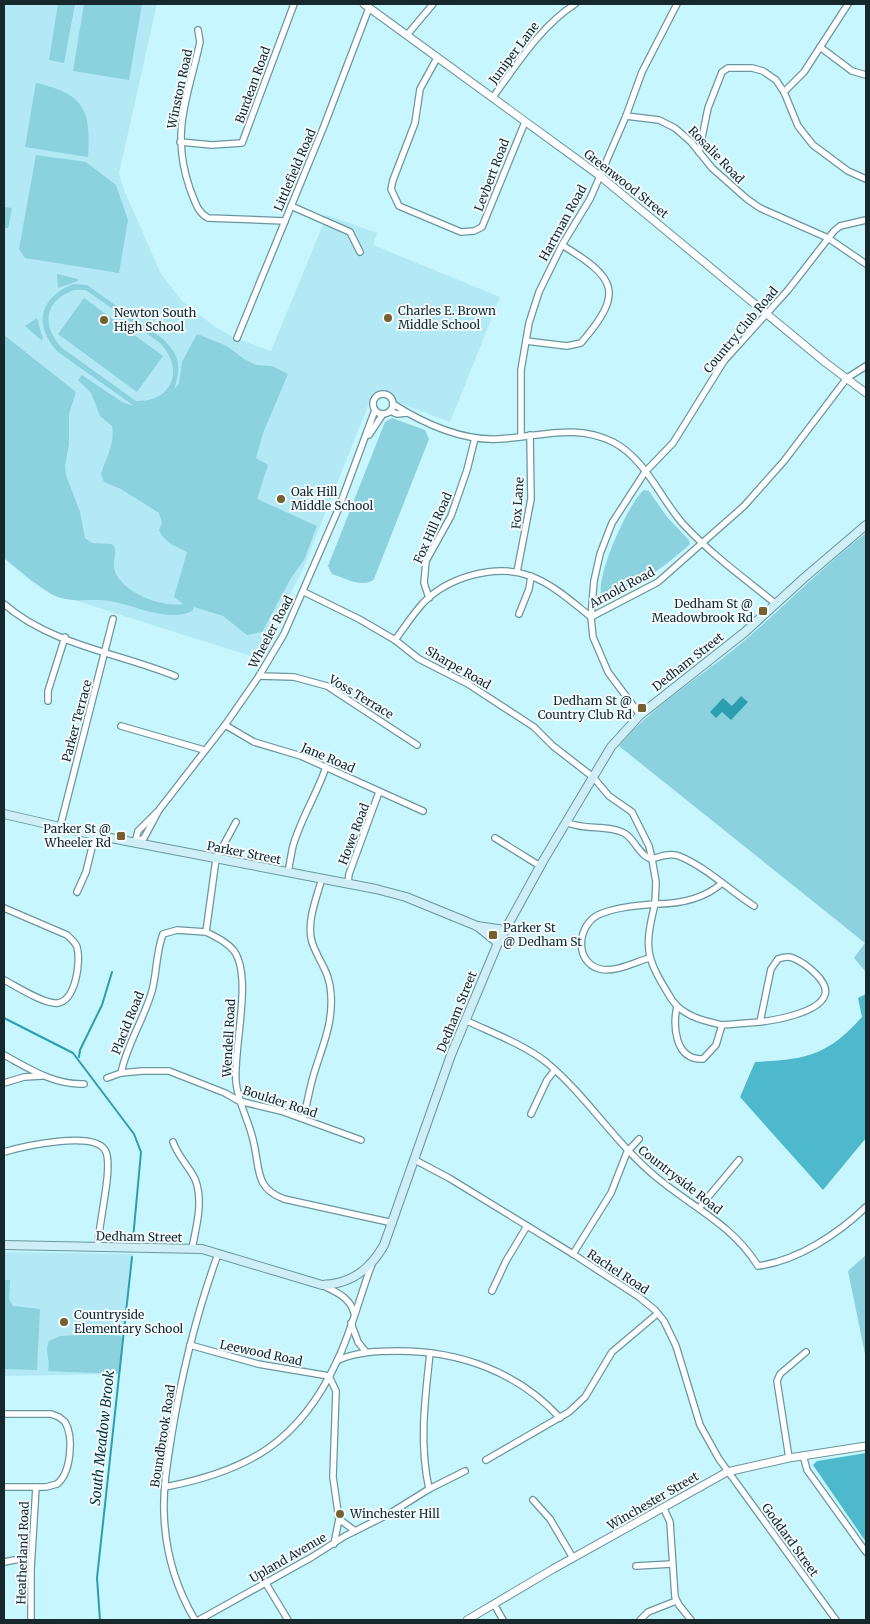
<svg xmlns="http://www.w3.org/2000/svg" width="870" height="1624" font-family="Merriweather,serif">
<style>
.built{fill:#b2e9f4}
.green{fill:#8bd1de;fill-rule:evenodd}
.forest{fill:#4eb9cc}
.water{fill:#2c9eb0}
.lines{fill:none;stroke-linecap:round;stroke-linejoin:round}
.stream{stroke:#2c9eb0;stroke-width:2}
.minor-casing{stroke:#6a969e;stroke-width:8}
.tertiary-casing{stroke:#6a969e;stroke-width:9}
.secondary-casing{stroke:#6a969e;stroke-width:10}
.minor{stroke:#fff;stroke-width:5.5}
.tertiary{stroke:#fff;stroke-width:7}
.secondary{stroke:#ceeff5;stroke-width:8}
.poi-dot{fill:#766030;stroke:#f2fbfd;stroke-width:2}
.labels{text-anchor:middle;stroke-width:4;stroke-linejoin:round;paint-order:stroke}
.street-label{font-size:12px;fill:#16282c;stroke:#f2fbfd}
.poi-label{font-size:12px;fill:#16282c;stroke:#f2fbfd;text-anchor:start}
.water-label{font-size:14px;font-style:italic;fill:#00333b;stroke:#f2fbfd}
</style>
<rect width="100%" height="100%" fill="#c7f6ff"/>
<g class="built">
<path d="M4,4H157L119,173L124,190L161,274L182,301L214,326L231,336L271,351L327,215L377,233L373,245L500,297L450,422L373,393L303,569L257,658L55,594L32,582L4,558Z"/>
<path d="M4,1252L133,1254L119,1374L4,1376Z"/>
</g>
<g class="green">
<path d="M58,4H75L64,63L49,60Z"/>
<path d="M84,4H142L129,80L73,71Z"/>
<path d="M36,83C84,94 91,109 88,157L25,147Z"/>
<path d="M36,155L86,162L116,185L128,220L119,273L25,258L19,249Z"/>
<path d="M4,207L12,208L8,228H4Z"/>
<path d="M57,274L78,279V281L58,288Z"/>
<path d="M73,284L87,285L163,339C181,357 181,367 174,390L179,383L182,362L197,334L227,346L244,359L256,365L272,366L288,374L263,433L256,458L268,465L257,499L317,526L304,560L291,578L262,632L247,635L223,616L194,607L192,611C168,623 135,605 110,601C90,598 72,604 53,595C40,588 16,568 4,558V335L76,392L69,414V444L65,466L66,475L80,512L85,538L92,543L112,544L115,548C116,555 113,562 114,568C119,592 162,608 183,604L174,597L187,552C175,546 165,543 159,530L162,523L159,513L121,489L104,482L101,474C106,457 115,445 112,426L100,416L91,393L78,380L82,375L122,402L134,406L58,352C33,326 39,298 73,284ZM74,290H86L160,343C185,369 173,402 136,401L62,348C41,325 44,301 74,290Z"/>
<path d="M84,298L163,356L137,392L58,334Z"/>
<path d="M37,318L43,339L41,340L25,326Z"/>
<path d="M392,418L425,430L429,439L374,579C364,589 344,578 332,574L328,566L385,422Z"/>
<path d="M644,490L649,491L667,517L689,540L690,544C677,557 620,601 603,599C591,585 629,501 644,490Z"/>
<path d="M866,533V972L854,958L865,943L619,746C652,706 698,679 738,646C782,609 821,568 866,533Z"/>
<path d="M866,1255V1359L848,1271Z"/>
<path d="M4,1280H10L9,1299L13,1306L40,1309L37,1370L4,1369Z"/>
<path d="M99,1334L121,1336L123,1340L120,1374L48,1371C51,1360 44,1352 49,1341L60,1336Z"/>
</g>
<g class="forest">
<path d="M866,994V1138L823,1190L740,1097L755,1062C806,1059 826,1057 862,1017L858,998Z"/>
<path d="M866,1453V1542L813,1465L817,1461Z"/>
</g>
<path class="water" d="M741,696L748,702L731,720L722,712L716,718L710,712L723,698L732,706Z"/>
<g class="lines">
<g class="stream">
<path d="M4,1018L73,1053L134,1134L141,1152L133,1239"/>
<path d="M79,1057L80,1050L102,1005L112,972"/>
<path d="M100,1620L97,1578L132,1257"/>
</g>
<g class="minor-casing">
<g id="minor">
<path d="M198,30L200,42C188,97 170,132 190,189C195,201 197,212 208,218L285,221"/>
<path d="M407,35L433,4"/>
<path d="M820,47L852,71L866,75"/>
<path d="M437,58L420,89L415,123L393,180L391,189L399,206L461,232L474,231L482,227L525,122"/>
<path d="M784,92L804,72L848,4"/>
<path d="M493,97C518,63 540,27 575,4"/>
<path d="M626,116L659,120L675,128L691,142L712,168L747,199L760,208L828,238L866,264"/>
<path d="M180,142L212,145L242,143L294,4"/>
<path d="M699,152L708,108L722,72L728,68H752L763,71L776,80L784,92L798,126L813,145L848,171L866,179"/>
<path d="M291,206L350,232L360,252"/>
<path d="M237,338L324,126L369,8"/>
<path d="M526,341L567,346L581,343C625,292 616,278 562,245"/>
<circle cx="383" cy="404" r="10"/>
<path d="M393,404C423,423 462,441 499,439C539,437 575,423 613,442C646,459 661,500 684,525C712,555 744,578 776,604"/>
<path d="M390,411L397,414L407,413"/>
<path d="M369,435L383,414"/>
<path d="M521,436V370L529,323L539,292L562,245L590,199L626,116L642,72L677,4"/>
<path d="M517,572L531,499L530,435"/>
<path d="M304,592L359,619L395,640L419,659L468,684L534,727L553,746L593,777L609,796L632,812L649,846L652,859"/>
<path d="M429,598L424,583L426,561L451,516L467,470L475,438"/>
<path d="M4,604C51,645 119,653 175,676"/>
<path d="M519,614L529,589L531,576"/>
<path d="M395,640C404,628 413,614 423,603C448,577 496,563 530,576C553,584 572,602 591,617L658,582L744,506L784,461L847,378L866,366"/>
<path d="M259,676L294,677L327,686L417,745"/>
<path d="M48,701V691L65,637"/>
<path d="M640,715L608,672L593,637L591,617L594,581L600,554L612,523L645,472L673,443L724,361L788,290L834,231L840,226L866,220"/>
<path d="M225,725L254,742L301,756L423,811"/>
<path d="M121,726L204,750"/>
<path d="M236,822L216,859L206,932C216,937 227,942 234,951C253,977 233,1049 236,1082C238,1104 250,1122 254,1144C260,1170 255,1188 284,1199L393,1223"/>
<path d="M566,822C585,831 606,824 624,833C635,839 640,857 652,859"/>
<path d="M60,827L113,619"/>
<path d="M495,838L540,866"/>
<path d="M135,843L144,838L159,810L225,725L259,676L284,634L338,510L375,410"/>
<path d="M135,843L138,831L157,812"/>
<path d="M288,872C290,863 291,854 293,846C301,818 317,794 326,767"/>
<path d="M348,883L349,874L379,792"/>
<path d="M77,892L86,872L95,835"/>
<path d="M4,908L67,935C71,939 75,942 77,947C81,961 76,1000 58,1003C45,1005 16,986 4,980"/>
<path d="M649,958C635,962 615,973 600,969C574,962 577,926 598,915C615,907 636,906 655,904L656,882L652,859C661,856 670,853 679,856C706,867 729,890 754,906"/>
<path d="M677,1006C690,1018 705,1021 722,1025L716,1045L703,1059C674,1060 673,1025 677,1006L672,1000C647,959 643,952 655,904C679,904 703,900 722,883"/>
<path d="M465,1020C492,1033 523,1044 546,1062C587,1096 615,1143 656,1177C692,1207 733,1225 758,1266C797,1261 838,1234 866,1207"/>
<path d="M722,1025L760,1022L771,969L778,959C783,957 788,956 793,958C805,963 832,983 824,997C816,1013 776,1020 760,1022"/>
<path d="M4,1055C30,1069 54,1085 84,1084"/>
<path d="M121,1073C127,1044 144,1019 152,991C157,972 156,952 163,934L177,930L206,932"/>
<path d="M107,1078L121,1073L142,1071H169L225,1093L239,1101L281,1111L361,1140"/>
<path d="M4,1083L24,1077L42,1076"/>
<path d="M531,1114L547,1080L555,1070"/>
<path d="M303,1118C307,1105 309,1091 313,1077C321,1049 333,1026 331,995C330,971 319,963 312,942C306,922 317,897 322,878"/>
<path d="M173,1142C178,1157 189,1166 195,1179C204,1201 196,1227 192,1249"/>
<path d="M4,1152C21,1147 97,1129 106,1152C113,1169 98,1225 98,1247"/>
<path d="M415,1160L449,1178L573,1254L639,1297L655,1310L664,1321L676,1346L700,1425L719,1459L836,1620"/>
<path d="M699,1208L739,1160"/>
<path d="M573,1254L611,1193L627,1152L639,1139"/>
<path d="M322,1285C336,1292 350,1297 354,1313"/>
<path d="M492,1291L506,1261L527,1226"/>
<path d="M351,1323L358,1342L366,1352"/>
<path d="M190,1345L258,1364L329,1376"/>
<path d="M338,1360C357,1352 377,1351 398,1351C460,1351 518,1372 560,1418"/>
<path d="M329,1376L336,1391L333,1477L339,1519L334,1544"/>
<path d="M4,1414H51L59,1417L65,1422C74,1437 71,1473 57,1484L46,1487H4"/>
<path d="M803,1455L807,1470L866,1552"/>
<path d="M789,1458L777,1381L780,1374L806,1352"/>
<path d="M486,1460L569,1412L585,1397L612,1352L657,1314"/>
<path d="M165,1487C249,1471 300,1441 337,1361C352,1330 360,1295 372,1264"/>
<path d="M429,1489C419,1443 425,1399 430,1353"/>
<path d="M533,1500L550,1519L573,1558"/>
<path d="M664,1509L670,1522L675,1597L679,1605L691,1620"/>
<path d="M339,1519L355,1531"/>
<path d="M4,1562L31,1557"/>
<path d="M636,1566L672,1564"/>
<path d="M265,1582L288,1620"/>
<path d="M494,1604L503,1620"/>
<path d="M31,1620V1569L36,1487"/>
<path d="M195,1620C176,1588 165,1550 164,1512C163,1486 168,1459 172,1433C182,1372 197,1312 218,1254"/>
<path d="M199,1620L312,1557L345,1536L389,1514L429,1489L465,1471"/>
<path d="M640,1620L648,1612L676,1601"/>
</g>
</g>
<g class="tertiary-casing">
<g id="tertiary">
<path d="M364,4L600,176L826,363L866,393"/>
<path d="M467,1620L553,1569L727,1472L789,1458L866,1446"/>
</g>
</g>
<g class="secondary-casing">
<g id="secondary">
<path d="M4,814L95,835L376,889L406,897L477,926L498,943"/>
<path d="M477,926L505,930"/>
<path d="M4,1245L202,1249L322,1285C351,1284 370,1270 384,1245L451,1055L498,943L543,861L611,747L640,715L745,632L804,578L866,525"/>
</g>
</g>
<use href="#minor" class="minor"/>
<use href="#tertiary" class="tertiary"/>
<use href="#secondary" class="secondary"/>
</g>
<g class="poi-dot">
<circle cx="388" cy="318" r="5"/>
<circle cx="104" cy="320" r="5"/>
<circle cx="281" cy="499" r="5"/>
<rect x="758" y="606" width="10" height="10" rx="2.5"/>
<rect x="637" y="703" width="10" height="10" rx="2.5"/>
<rect x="116" y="831" width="10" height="10" rx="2.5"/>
<rect x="488" y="930" width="10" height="10" rx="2.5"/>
<circle cx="64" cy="1322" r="5"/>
<circle cx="340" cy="1514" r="5"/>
</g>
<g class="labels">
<g class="street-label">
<text transform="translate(514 53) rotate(-53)" y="4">Juniper Lane</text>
<text transform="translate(253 85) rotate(-70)" y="4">Burdean Road</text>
<text transform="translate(180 89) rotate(-78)" y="4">Winston Road</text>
<text transform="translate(716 155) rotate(46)" y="4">Rosalie Road</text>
<text transform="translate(295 170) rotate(-67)" y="4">Littlefield Road</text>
<text transform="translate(492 175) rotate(-69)" y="4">Levbert Road</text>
<text transform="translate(626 184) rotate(38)" y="4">Greenwood Street</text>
<text transform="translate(563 223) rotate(-61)" y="4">Hartman Road</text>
<text transform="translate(741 330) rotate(-50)" y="4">Country Club Road</text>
<text transform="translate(518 503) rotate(-86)" y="4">Fox Lane</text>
<text transform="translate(433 528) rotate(-66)" y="4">Fox Hill Road</text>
<text transform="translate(622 588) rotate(-28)" y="4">Arnold Road</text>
<text transform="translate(271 632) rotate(-62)" y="4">Wheeler Road</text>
<text transform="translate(688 662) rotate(-38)" y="4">Dedham Street</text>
<text transform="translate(458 668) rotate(30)" y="4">Sharpe Road</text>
<text transform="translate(361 697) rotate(31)" y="4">Voss Terrace</text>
<text transform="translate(77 721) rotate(-75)" y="4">Parker Terrace</text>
<text transform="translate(328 758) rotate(23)" y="4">Jane Road</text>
<text transform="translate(354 834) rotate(-69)" y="4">Howe Road</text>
<text transform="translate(244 853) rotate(11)" y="4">Parker Street</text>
<text transform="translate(457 1012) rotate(-68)" y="4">Dedham Street</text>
<text transform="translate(128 1023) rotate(-68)" y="4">Placid Road</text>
<text transform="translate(229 1038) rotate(-87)" y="4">Wendell Road</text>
<text transform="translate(280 1102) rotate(18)" y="4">Boulder Road</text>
<text transform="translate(680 1180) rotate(38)" y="4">Countryside Road</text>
<text transform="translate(139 1237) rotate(1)" y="4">Dedham Street</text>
<text transform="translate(618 1272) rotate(33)" y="4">Rachel Road</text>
<text transform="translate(261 1353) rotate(12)" y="4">Leewood Road</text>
<text transform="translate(163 1436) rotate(-81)" y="4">Boundbrook Road</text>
<text transform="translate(653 1501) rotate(-30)" y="4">Winchester Street</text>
<text transform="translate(790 1540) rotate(54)" y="4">Goddard Street</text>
<text transform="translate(23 1553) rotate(-88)" y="4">Heatherland Road</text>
<text transform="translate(288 1558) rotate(-30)" y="4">Upland Avenue</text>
</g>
<g class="poi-label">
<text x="398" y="315">Charles E. Brown<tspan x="398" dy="14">Middle School</tspan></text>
<text x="114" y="317">Newton South<tspan x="114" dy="14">High School</tspan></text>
<text x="291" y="496">Oak Hill<tspan x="291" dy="14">Middle School</tspan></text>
<text x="753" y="608" text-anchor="end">Dedham St @<tspan x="753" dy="14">Meadowbrook Rd</tspan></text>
<text x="632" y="705" text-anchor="end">Dedham St @<tspan x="632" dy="14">Country Club Rd</tspan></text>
<text x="111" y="833" text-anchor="end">Parker St @<tspan x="111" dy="14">Wheeler Rd</tspan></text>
<text x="503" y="932">Parker St<tspan x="503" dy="14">@ Dedham St</tspan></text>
<text x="74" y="1319">Countryside<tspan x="74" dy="14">Elementary School</tspan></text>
<text x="350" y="1518">Winchester Hill</text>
</g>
<g class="water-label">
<text transform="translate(102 1438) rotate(-84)" y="5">South Meadow Brook</text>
</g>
</g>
<rect width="870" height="1624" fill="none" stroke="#16282c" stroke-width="10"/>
</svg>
